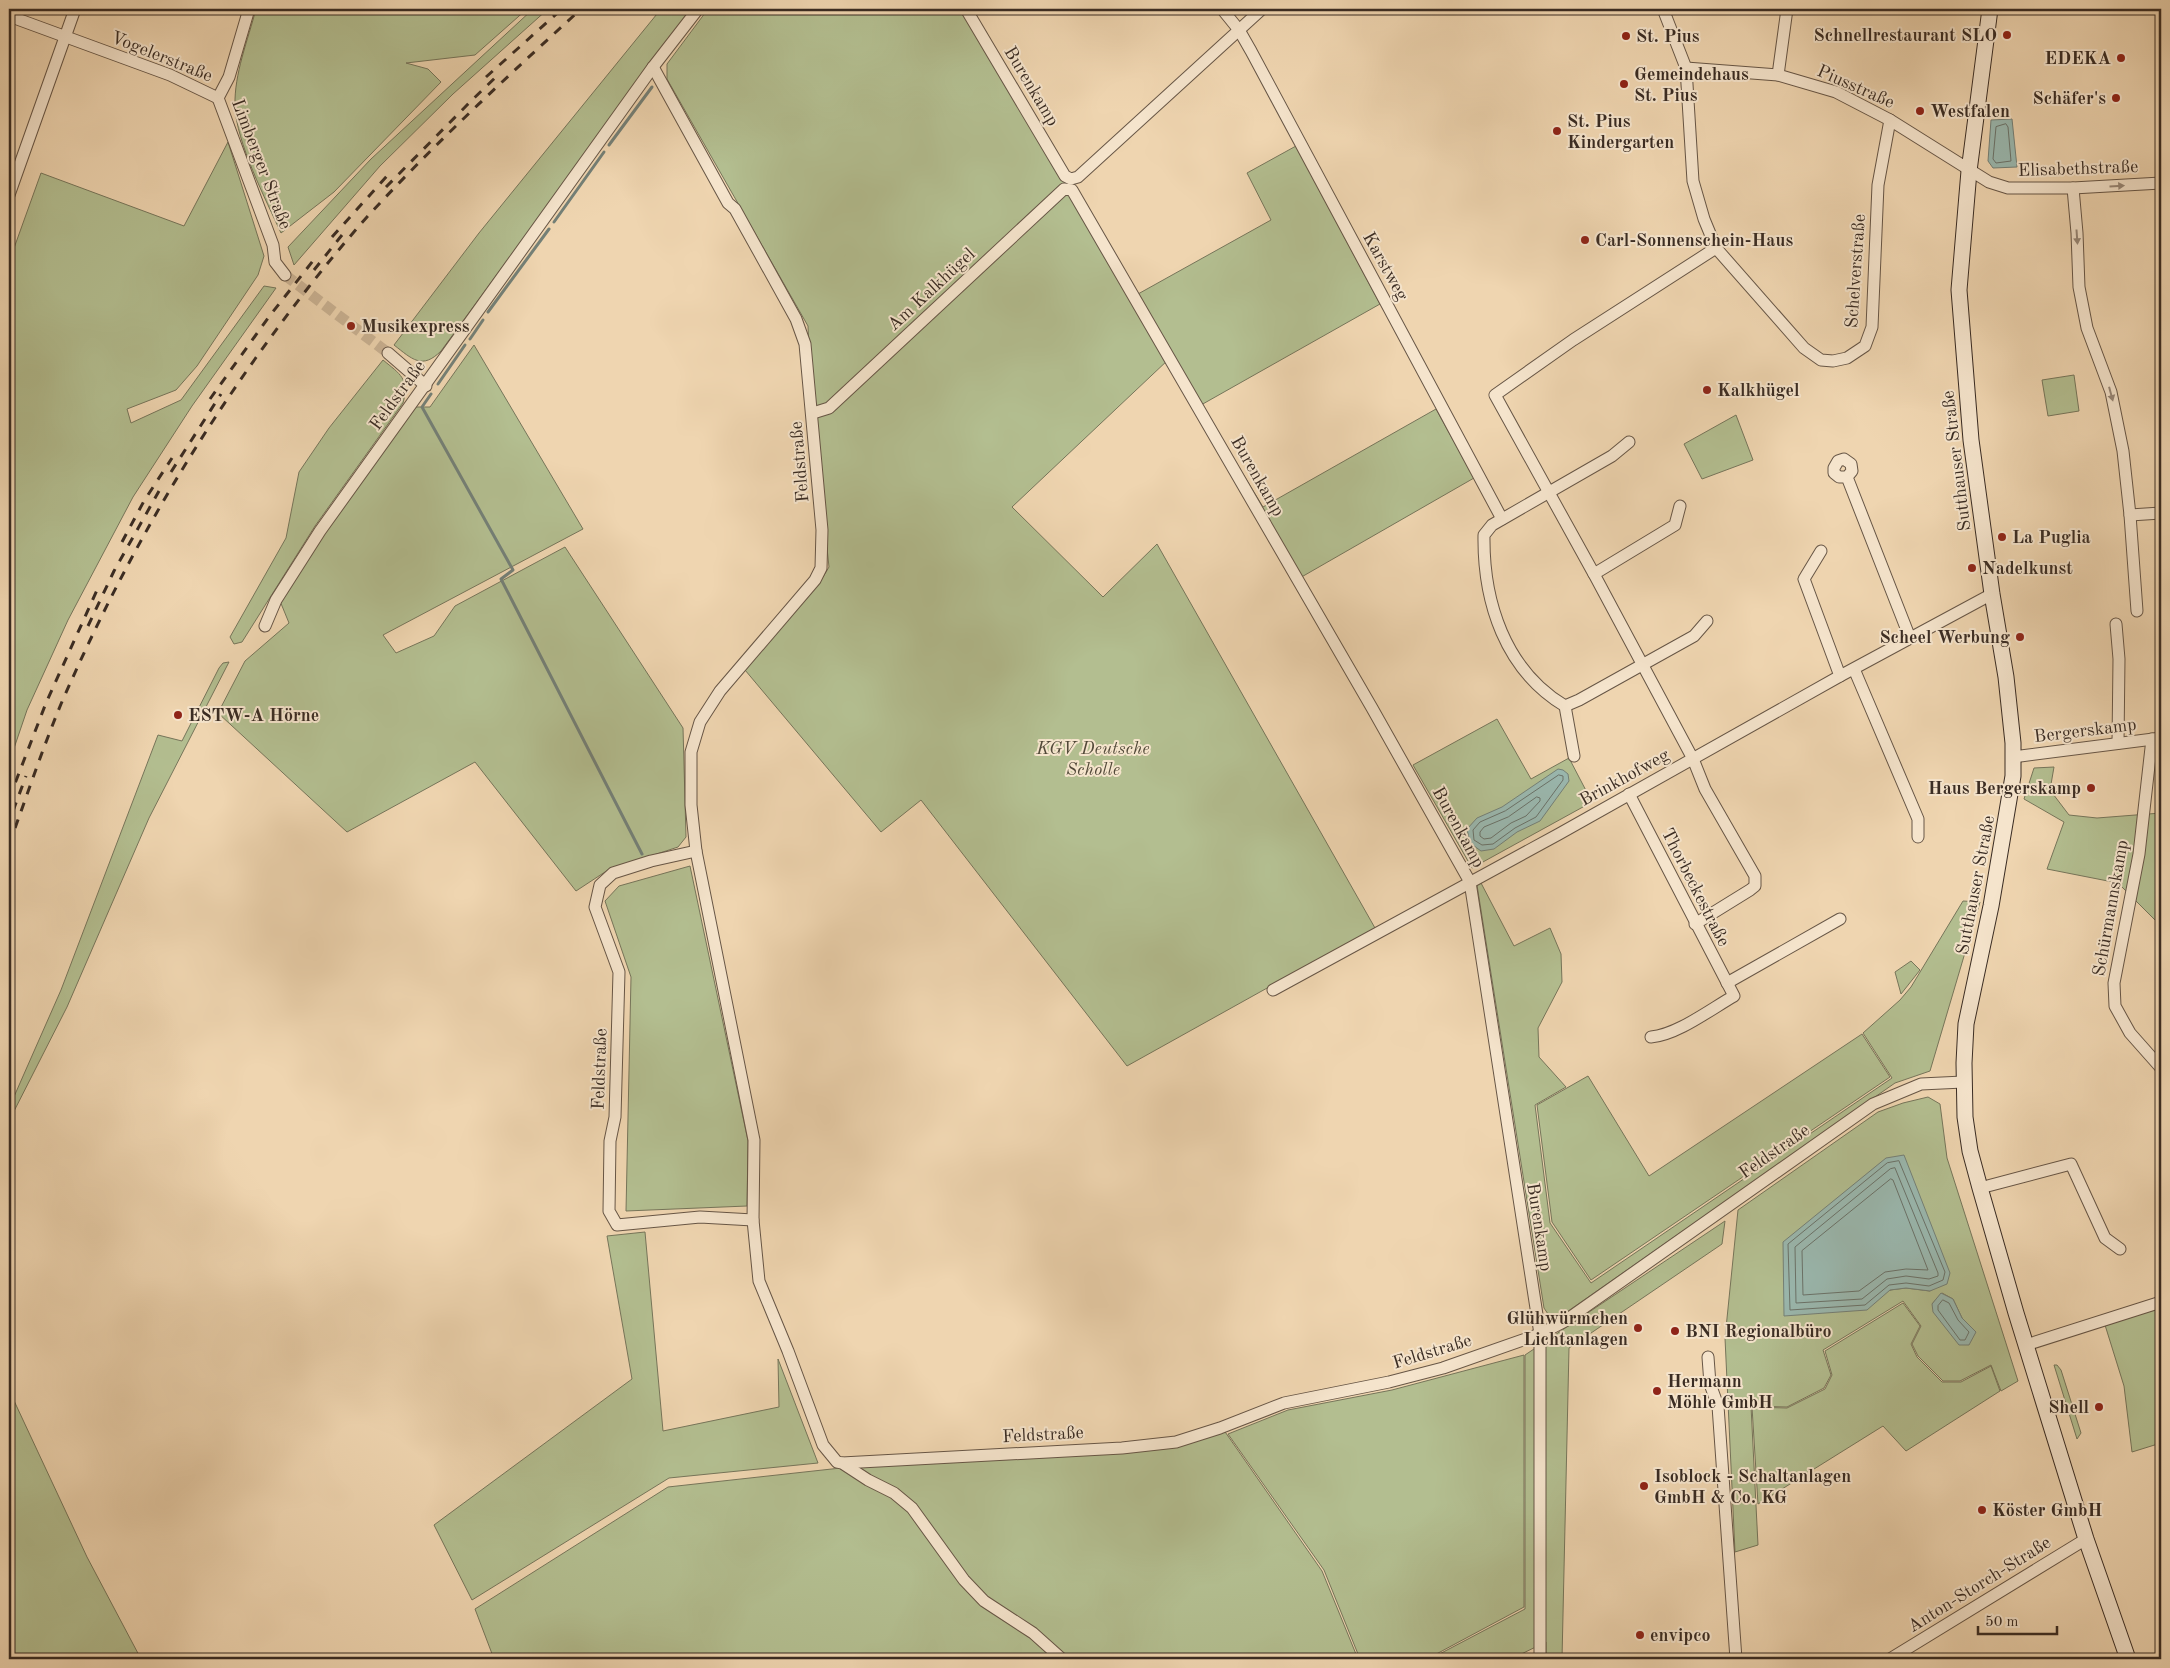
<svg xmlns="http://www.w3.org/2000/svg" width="2170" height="1668" font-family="'Old Standard TT',serif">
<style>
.green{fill:#b3be90;stroke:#76755a;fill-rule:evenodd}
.water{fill:#9ab8af;stroke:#748077}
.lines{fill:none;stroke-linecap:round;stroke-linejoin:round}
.shore{stroke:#6a7269;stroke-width:1}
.stream{stroke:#748077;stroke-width:3}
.street-tunnel{stroke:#cbb394;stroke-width:11;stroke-dasharray:11 5.5;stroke-linecap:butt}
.street-casing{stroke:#675646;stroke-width:13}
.secondary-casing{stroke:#3a2c23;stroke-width:17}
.street{stroke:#f5e4cc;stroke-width:11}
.secondary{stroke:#f5e4cc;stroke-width:15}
.rail{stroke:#3a2c23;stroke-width:3;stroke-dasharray:9 9;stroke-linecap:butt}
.oneway{fill:#988878}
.poi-dot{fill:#8f2418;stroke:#f5e4cc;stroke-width:2}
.labels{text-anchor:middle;stroke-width:4;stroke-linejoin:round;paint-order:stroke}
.poi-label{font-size:18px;font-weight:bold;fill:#3a2c23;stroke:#f5e4cc;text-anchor:start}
.street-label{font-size:18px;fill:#3a2c23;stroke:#f5e4cc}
.park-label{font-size:18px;font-style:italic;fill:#524939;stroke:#f5e4cc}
</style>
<rect width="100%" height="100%" fill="#efd5b0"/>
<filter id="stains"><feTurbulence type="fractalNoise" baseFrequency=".004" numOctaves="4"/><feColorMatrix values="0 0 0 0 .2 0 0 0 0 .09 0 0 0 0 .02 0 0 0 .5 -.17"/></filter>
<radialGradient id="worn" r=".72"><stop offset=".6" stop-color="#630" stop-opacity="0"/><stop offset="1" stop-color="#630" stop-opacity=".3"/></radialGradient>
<g class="green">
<path d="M256,9H527L475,55L406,63L428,69L441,82L334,192L281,233C266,200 236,142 235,106C234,74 248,40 256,9Z"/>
<path d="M533,9H548L453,94L380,166L294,265L288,247L371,159Z"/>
<path d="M661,9H691L441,351C422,370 412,359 394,345L479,233Z"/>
<path d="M708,9H963L1138,294L1271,220L1247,173L1296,146L1380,304L1201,405L1263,507L1436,409L1474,478L1298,579L1169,359L1012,507L1103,597L1157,544L1375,928L1127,1066L921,800L881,832L745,670L823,577L829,567L811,396L808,326L667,79V64Z"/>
<path d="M228,142L264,256L258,275L197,366L176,390L127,409L131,423L181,400L264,286L276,288L192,406L133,497L68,620L27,710L9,763V262L41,173L184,226Z"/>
<path d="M474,345L583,529L383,635L396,653L434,636L455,606L565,547L683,728L686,837L678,847L608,870L576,891L475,762L347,832L218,713L245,661L289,623L280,601L323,533L416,407H430Z"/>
<path d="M383,360C400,374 410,379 403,403L315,526L242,642L234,644L230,637L286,538L299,472L329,428Z"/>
<path d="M2074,375L2079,411L2048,416L2042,380Z"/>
<path d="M1736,415L1753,460L1702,479L1684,444Z"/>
<path d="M229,662L149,818L67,1007L9,1121V1108L61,990L158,735L182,741L219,668L223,663Z"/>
<path d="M1497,719L1531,779L1569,758L1592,802L1472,868L1413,765Z"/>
<path d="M2054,767L2050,790L2069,815L2097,818L2161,813V926L2118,883L2047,869L2064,822L2024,799L2034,768Z"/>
<path d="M690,866L748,1141L747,1206L626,1211L631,977L605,901L619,886Z"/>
<path d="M1481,883L1514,946L1550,928L1561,954L1562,982L1538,1028L1539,1057L1566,1087L1535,1105L1550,1223L1591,1283L1892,1078L1863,1033L1900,1000L1911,987L1963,901L1980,902L1930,1071L1895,1083L1561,1316L1550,1317L1544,1308L1477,885Z"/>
<path d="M1911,961L1920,970L1901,994L1895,972Z"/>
<path d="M1862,1034L1890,1077L1591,1280L1552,1222L1537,1105L1588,1076L1649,1176Z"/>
<path d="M1928,1097L1940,1104L1947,1158L2018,1381L2001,1391L1991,1365L1960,1381H1943L1918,1356L1912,1344L1921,1326L1903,1301L1823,1350L1831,1375L1824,1388L1787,1407L1751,1406L1758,1545L1735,1552L1725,1338L1738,1210L1878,1112L1903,1103ZM1950,1273L1930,1291L1906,1288L1890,1290ZM1942,1293L1953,1299L1962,1318L1932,1304Z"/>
<path d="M1725,1221L1722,1244L1569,1348L1562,1659H1546V1642L1511,1659H1430L1525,1609V1355Z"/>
<path d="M645,1232L663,1431L779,1407L778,1359L818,1463L669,1478L472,1600L434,1525L632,1379L607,1236Z"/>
<path d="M1903,1303L1920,1326L1911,1344L1917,1357L1942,1382H1961L1991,1366L2000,1391L1906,1451L1883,1426L1758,1504L1752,1407L1787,1408L1825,1389L1832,1375L1825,1351Z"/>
<path d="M2161,1307V1443L2132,1452L2124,1386L2105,1325Z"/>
<path d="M1524,1355V1607L1427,1659H1360L1324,1570L1228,1434L1288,1410L1392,1390Z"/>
<path d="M2054,1365H2057L2061,1370L2081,1433L2077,1439Z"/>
<path d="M9,1390L87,1557L141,1659H9Z"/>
<path d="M1221,1426L1322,1571L1358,1659H494L475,1609L668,1487L859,1466L1165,1441Z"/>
</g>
<g class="water">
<path d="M2012,119L2017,167L1993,168L1988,161L1991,120Z"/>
<path d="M1558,769L1563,770L1568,774L1569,781L1540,821L1517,832L1494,849L1481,851L1470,843L1467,829L1477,818L1502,807Z"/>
<path d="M1904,1155L1950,1273L1947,1284L1930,1291L1906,1288L1890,1290L1867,1310L1784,1316L1783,1242L1886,1158Z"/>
<path d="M1941,1293L1953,1299L1962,1318L1976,1332L1969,1345H1959L1933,1312L1932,1304Z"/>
</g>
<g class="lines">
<g class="shore">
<path d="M2006,124L2008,127L2011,161L1996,163L1993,159L1996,127Z"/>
<path d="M1559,775L1563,776V780L1536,817L1515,828L1493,844L1482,845L1474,840L1473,830L1480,822L1505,811Z"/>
<path d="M1537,797L1540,798V801L1526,816L1511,823L1491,838L1484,839L1480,836V832L1484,827L1508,817Z"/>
<path d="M1899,1161L1945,1272L1943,1280L1929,1286L1906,1283L1889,1285L1865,1305L1790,1310L1788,1244L1887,1163Z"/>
<path d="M1895,1168L1938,1273V1276L1929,1279L1906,1276L1887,1279L1862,1299L1796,1303L1795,1247L1890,1169Z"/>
<path d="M1891,1179L1893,1180L1928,1270L1906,1269L1885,1272L1859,1291L1803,1295L1802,1251Z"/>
<path d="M1943,1300L1949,1303L1958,1320L1969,1332L1965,1340H1960L1938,1310V1306Z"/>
</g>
<g class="stream">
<path d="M609,145L652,87"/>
<path d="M554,222L604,152"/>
<path d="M488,312L549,229"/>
<path d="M470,339L483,320"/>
<path d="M438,384L465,345"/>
<path d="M431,394L422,407L513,570L501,579L642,854"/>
</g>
<path class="street-tunnel" d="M285,275L388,353"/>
<g class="street-casing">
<g id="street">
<path d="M249,9L229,77L218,98L273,245L275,262L285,275"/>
<path d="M966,9L1065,176L1071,179L1078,177L1262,9"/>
<path d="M1222,9L1239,30L1251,51L1502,519"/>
<path d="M1663,9L1686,68L1693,181L1704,219L1716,248L1804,348L1821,360L1833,361L1847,358L1865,346L1872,327L1878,185L1890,120"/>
<path d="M9,16L170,75L218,98"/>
<path d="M653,67L728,203L735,209L796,319L805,344L822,530L821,568L815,580L720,691L700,722L691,752V805L696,851L754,1140L753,1220L759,1281L788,1351L823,1445L837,1462L842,1463L868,1480L894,1493L912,1508L964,1580L984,1601L1033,1633L1062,1659"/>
<path d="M1686,68L1778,75L1836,92L1890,120L1989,182L2008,188H2073L2161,183"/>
<path d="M1778,75L1787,9"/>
<path d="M2073,188L2077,233L2079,287L2087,328L2111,392L2123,451L2130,515L2161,513"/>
<path d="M9,195L75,9"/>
<path d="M388,353L426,386"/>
<path d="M813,413L829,408L1064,189L1072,190L1372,708L1470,882L1540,1334V1659"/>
<path d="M1847,477H1839L1834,473V468L1838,461L1844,459L1851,464L1852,471L1847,477L1910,638"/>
<path d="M1680,506L1675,525L1594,574L1495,395L1573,340L1716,248"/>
<path d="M2130,515L2137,611"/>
<path d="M1821,551L1804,579L1840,676"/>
<path d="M1594,574L1693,759L1705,789L1755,876V886L1750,890L1695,924"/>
<path d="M2116,624L2119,659L2118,743"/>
<path d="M265,626L276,600L320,531L653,67L698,9"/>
<path d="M1854,669L1918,819V837"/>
<path d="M1565,706L1579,700L1694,636L1707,621"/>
<path d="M2152,739L2139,854L2114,983L2115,1006L2130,1033L2161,1068"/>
<path d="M1574,756L1565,706C1505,670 1483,602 1484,535L1492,525L1612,456L1629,442"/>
<path d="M2013,757L2161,738"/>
<path d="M1629,794L1734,996C1711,1009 1677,1035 1651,1037"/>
<path d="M696,851L651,861L613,873L600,885L595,907L619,972L615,1117L610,1141L609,1211L617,1225L700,1217L753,1220"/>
<path d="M1727,983L1840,919"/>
<path d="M1273,990L1559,834L1840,676L1992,594"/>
<path d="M1980,1188L2071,1164L2105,1238L2120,1249"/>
<path d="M2026,1345L2161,1302"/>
<path d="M1708,1357L1710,1384L1718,1406L1736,1659"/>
<path d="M842,1463L1122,1448L1176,1442L1220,1428L1284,1403L1389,1382L1443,1368L1540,1334L1565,1321L1873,1104L1921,1084L1963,1082"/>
<path d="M1890,1659L2086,1539"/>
</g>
</g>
<g class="secondary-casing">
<path id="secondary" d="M1990,9L1969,171L1959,290L1971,440L1992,594L2006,677L2013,743V776L1991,906L1966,1024L1964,1063L1965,1117L1970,1151L1980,1188L2016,1313L2086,1539L2128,1659"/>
</g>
<use href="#street" class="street"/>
<use href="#secondary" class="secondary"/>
<g class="rail">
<path d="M486,77L562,9"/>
<path d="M386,187L471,101L499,74"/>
<path d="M332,237L387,176"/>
<path d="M314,270L342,235"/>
<path d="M210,399L268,318L316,257"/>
<path d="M171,472L221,394"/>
<path d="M122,542L144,501L172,458"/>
<path d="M88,626L114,571L159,491"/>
<path d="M9,799L46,703L98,588"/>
<path d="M13,811L26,776"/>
<path d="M9,845C26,798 42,750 61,704C115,580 177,469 255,359C290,310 327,262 367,217C434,144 508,76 581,9"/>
</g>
</g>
<defs><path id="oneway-solid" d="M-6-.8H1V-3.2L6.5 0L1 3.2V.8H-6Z" transform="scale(1.25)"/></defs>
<g class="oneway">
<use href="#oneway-solid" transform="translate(2117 186) rotate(-3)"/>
<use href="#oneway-solid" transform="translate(2077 237) rotate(86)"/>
<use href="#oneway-solid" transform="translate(2111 394) rotate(75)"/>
</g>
<g class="poi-dot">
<circle cx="2007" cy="35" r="5"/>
<circle cx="1626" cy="36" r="5"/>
<circle cx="2121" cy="58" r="5"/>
<circle cx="1624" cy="84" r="5"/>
<circle cx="2116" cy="98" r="5"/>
<circle cx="1920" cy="111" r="5"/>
<circle cx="1557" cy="131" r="5"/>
<circle cx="1585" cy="240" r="5"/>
<circle cx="351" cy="326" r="5"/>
<circle cx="1707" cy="390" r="5"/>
<circle cx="2002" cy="537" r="5"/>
<circle cx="1972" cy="568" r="5"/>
<circle cx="2020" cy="637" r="5"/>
<circle cx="178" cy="715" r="5"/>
<circle cx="2091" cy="788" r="5"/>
<circle cx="1638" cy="1328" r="5"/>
<circle cx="1675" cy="1331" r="5"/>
<circle cx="1657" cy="1391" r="5"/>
<circle cx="2099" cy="1407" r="5"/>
<circle cx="1644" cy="1486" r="5"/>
<circle cx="1982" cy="1510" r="5"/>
<circle cx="1640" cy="1635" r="5"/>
</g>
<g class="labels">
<g class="poi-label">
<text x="1997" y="41" text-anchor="end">Schnellrestaurant SLO</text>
<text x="1636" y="42">St. Pius</text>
<text x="2111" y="64" text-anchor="end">EDEKA</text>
<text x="1634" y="80">Gemeindehaus<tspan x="1634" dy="21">St. Pius</tspan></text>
<text x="2106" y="104" text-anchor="end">Schäfer's</text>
<text x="1930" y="117">Westfalen</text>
<text x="1567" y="127">St. Pius<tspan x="1567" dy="21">Kindergarten</tspan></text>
<text x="1595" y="246">Carl-Sonnenschein-Haus</text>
<text x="361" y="332">Musikexpress</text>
<text x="1717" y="396">Kalkhügel</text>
<text x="2012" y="543">La Puglia</text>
<text x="1982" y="574">Nadelkunst</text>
<text x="2010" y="643" text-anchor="end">Scheel Werbung</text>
<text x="188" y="721">ESTW-A Hörne</text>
<text x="2081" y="794" text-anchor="end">Haus Bergerskamp</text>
<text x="1628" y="1324" text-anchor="end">Glühwürmchen<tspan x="1628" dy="21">Lichtanlagen</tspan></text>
<text x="1685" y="1337">BNI Regionalbüro</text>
<text x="1667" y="1387">Hermann<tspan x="1667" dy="21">Möhle GmbH</tspan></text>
<text x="2089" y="1413" text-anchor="end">Shell</text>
<text x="1654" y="1482">Isoblock - Schaltanlagen<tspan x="1654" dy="21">GmbH &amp; Co. KG</tspan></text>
<text x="1992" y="1516">Köster GmbH</text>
<text x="1650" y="1641">envipco</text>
</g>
<g class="street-label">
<text transform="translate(162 56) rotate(22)" y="6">Vogelerstraße</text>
<text transform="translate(1032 86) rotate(59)" y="6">Burenkamp</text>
<text transform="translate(1856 86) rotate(24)" y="6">Piusstraße</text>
<text transform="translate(262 164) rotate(69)" y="6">Limberger Straße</text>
<text transform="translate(2078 168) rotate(-2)" y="6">Elisabethstraße</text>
<text transform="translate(1386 266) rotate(61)" y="6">Karstweg</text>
<text transform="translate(1855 271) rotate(-86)" y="6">Schelverstraße</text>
<text transform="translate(931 289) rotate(-43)" y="6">Am Kalkhügel</text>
<text transform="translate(397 395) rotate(-54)" y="6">Feldstraße</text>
<text transform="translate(1956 461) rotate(-97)" y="6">Sutthauser Straße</text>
<text transform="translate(799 462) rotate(-95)" y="6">Feldstraße</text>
<text transform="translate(1258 476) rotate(60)" y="6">Burenkamp</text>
<text transform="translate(2085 730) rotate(-7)" y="6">Bergerskamp</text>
<text transform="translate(1624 777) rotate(-29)" y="6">Brinkhofweg</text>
<text transform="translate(1459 827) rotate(61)" y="6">Burenkamp</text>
<text transform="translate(1975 885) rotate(-79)" y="6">Sutthauser Straße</text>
<text transform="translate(1696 887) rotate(63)" y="6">Thorbeckestraße</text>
<text transform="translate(2110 908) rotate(-80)" y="6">Schürmannskamp</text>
<text transform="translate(599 1069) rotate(-88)" y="6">Feldstraße</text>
<text transform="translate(1774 1151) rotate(-35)" y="6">Feldstraße</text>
<text transform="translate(1540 1227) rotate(81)" y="6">Burenkamp</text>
<text transform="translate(1432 1351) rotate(-17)" y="6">Feldstraße</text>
<text transform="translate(1043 1434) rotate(-3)" y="6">Feldstraße</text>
<text transform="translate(1979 1584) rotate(-32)" y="6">Anton-Storch-Straße</text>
</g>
<g class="park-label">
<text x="1093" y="754">KGV Deutsche<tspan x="1093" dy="21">Scholle</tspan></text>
</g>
</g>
<rect width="2170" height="1668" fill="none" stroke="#efd5b0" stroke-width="30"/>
<rect x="10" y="10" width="2150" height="1648" fill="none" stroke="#3a2c23" stroke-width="2.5"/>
<rect x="15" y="15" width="2140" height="1638" fill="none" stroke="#3a2c23"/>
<path d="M1978 1626v8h79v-8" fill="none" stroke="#3a2c23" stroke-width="2.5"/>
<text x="1985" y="1626" font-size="15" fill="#3a2c23" stroke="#f5e4cc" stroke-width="4" paint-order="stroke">50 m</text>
<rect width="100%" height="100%" filter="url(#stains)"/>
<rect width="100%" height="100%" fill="url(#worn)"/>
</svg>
